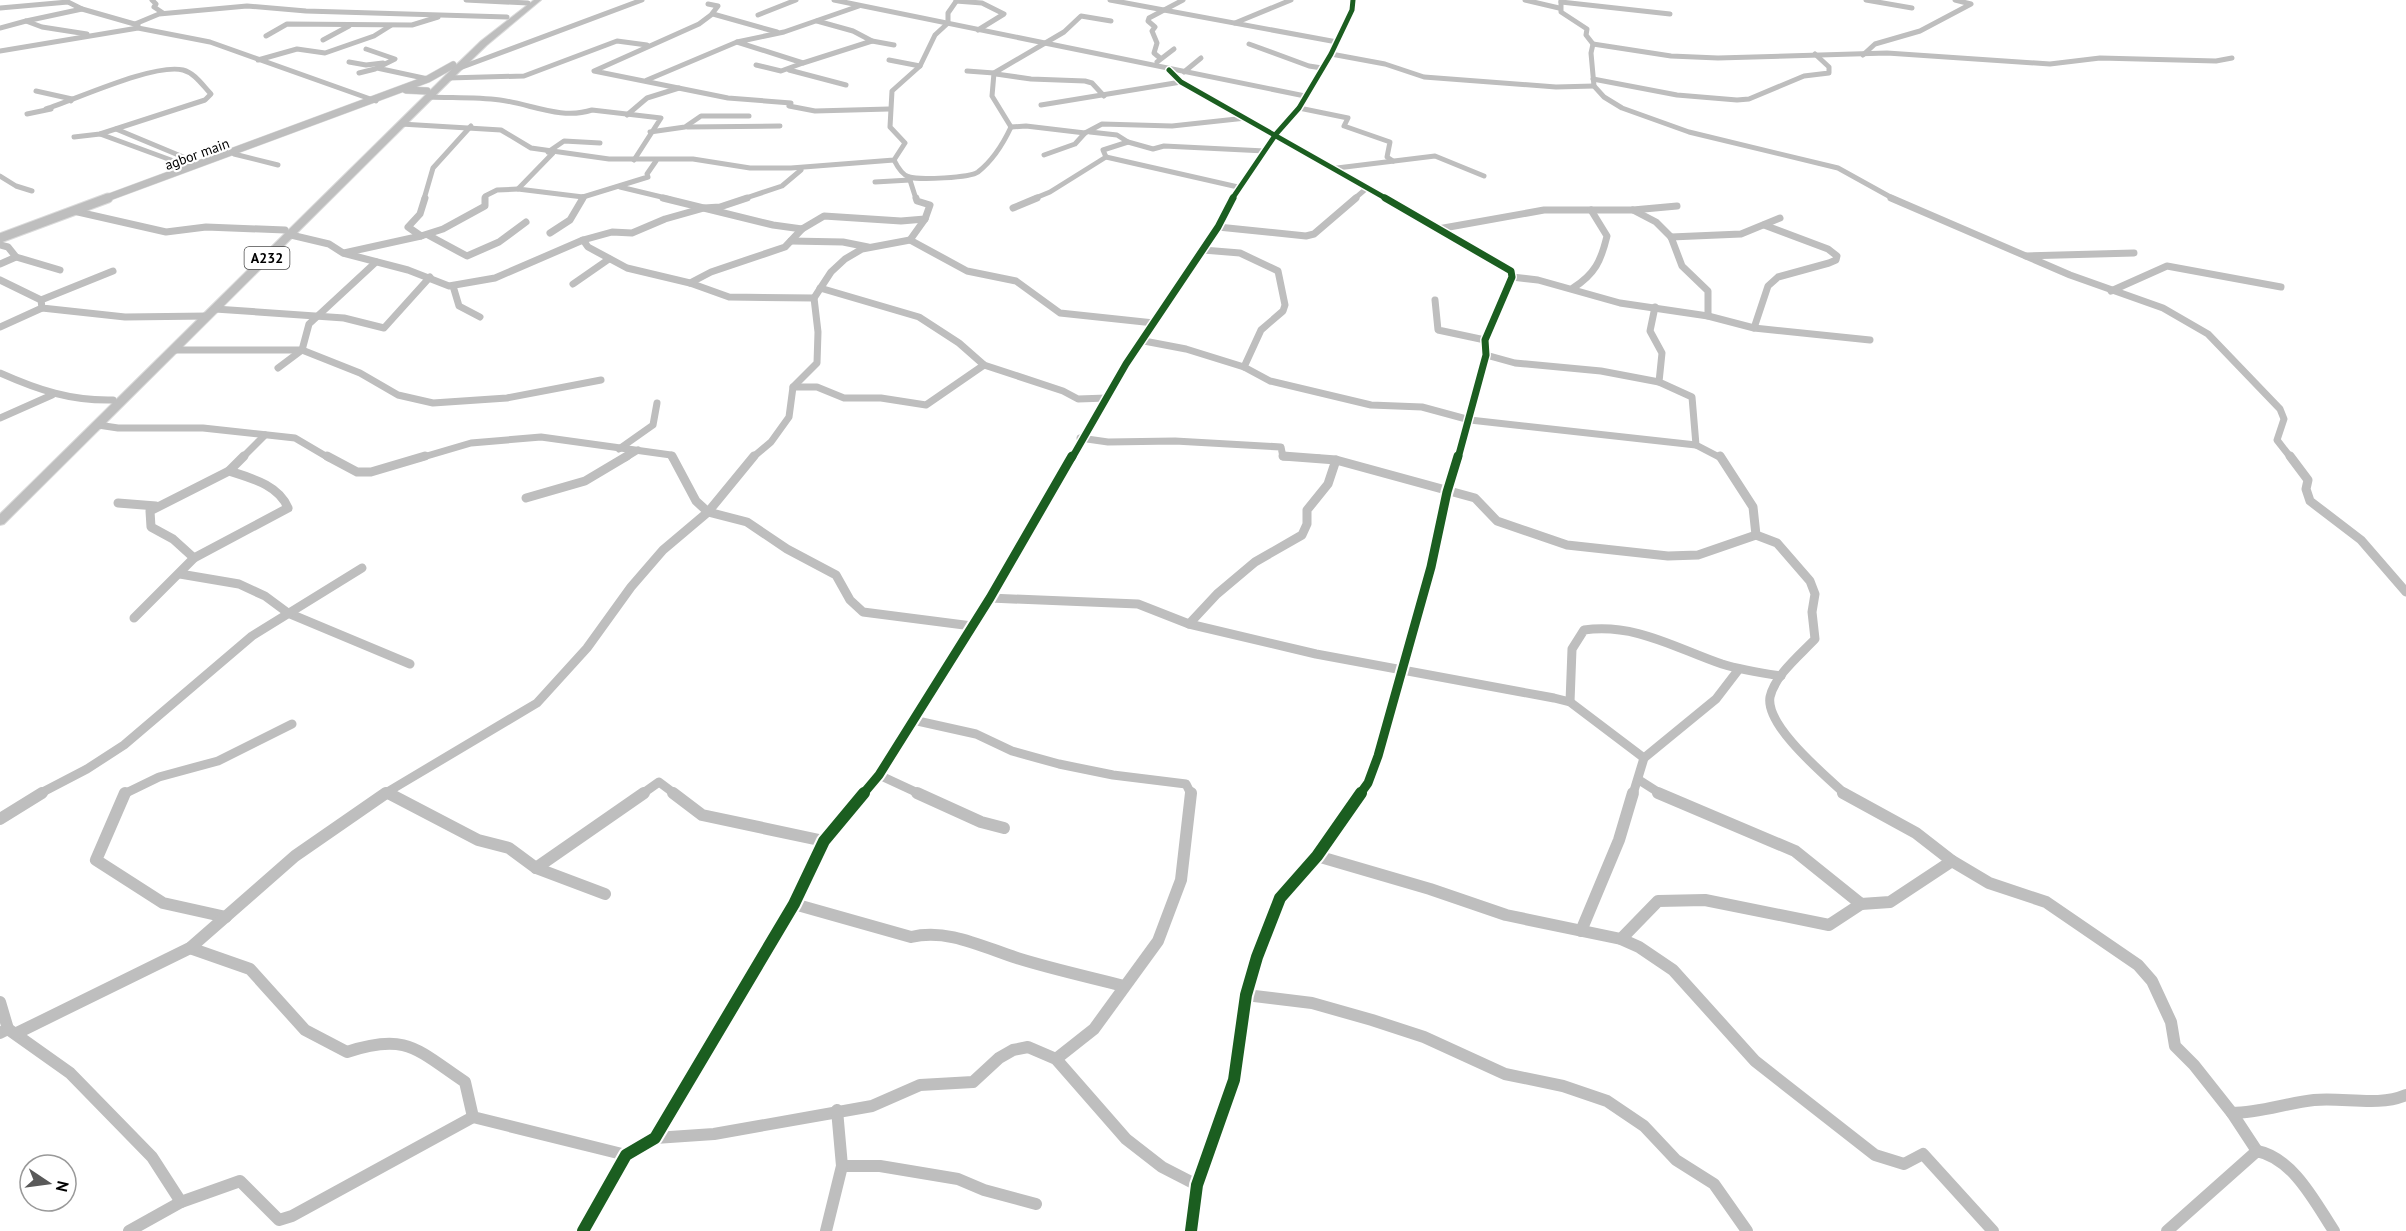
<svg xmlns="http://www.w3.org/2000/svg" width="2406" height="1231" font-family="'PT Sans',sans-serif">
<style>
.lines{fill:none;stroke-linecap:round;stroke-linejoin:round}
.major-far1-casing{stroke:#dbdbdb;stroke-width:8}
.major-casing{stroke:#dbdbdb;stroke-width:11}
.highway-casing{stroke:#dbdbdb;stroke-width:2}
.minor-far3{stroke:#bebebe;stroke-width:5}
.minor-far2{stroke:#bebebe;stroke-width:7}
.minor-far1{stroke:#bebebe;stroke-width:9}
.minor{stroke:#bebebe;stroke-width:12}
.major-far1{stroke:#bebebe;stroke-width:7}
.major{stroke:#bebebe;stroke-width:9}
.highway{fill:#bebebe;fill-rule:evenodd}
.cycleway-far3-casing{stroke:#fff;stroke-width:8}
.cycleway-far2-casing{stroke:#fff;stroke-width:10}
.cycleway-far1-casing{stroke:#fff;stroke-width:13}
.cycleway-casing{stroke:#fff;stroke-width:16}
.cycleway-far3{stroke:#1b5e20;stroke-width:5}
.cycleway-far2{stroke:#1b5e20;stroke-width:7}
.cycleway-far1{stroke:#1b5e20;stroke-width:9}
.cycleway{stroke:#1b5e20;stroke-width:12}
.labels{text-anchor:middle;stroke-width:4.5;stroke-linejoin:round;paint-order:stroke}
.far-street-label{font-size:14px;fill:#000;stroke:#fff}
.shield{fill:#fff;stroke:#4c4c4c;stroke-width:1.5}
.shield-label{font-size:14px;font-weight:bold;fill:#000}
</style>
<rect width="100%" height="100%" fill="#fff"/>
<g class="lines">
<g class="major-far1-casing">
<g id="major-far1">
<path d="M406,90L427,91"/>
<path d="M104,199L428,79L453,65"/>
</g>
</g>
<g class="major-casing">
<path id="major" d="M0,238L108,198"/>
</g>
<g class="highway-casing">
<path id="highway" d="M534,0H541L487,45L460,71L4,524L0,525V514L454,67L481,41Z"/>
</g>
<g class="minor-far3">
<path d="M152,0L156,4L154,7L163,13"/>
<path d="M466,0L528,3"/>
<path d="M834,0L1305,96"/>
<path d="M1110,0L1337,42"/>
<path d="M1525,0L1559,8"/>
<path d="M1561,0V12L1587,29L1586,35L1593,44L1591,53L1594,86L1604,97L1622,108L1689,132L1838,168L1894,199"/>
<path d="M1866,0L1912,8"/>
<path d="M956,1L982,3L1004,14L978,30"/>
<path d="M1561,2L1670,14"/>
<path d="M708,4L718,6L711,15L699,24L594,71L728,98L791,103L789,106L815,111L889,109"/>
<path d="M0,8L68,2L82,9L138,25"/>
<path d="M713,14L777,32"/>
<path d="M758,15L796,0"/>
<path d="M26,21L82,9"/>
<path d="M1235,23L1291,0"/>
<path d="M135,24L159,14L247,6L306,11L507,17"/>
<path d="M0,28L26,21L42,27L87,34"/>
<path d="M266,36L287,24L412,25L438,17"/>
<path d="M323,40L349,26"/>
<path d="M872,41L894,45"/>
<path d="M1249,44L1309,66L1322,68"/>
<path d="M1593,44L1671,56L1718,58L1887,53L2050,64L2100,58L2216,61L2232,58"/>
<path d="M366,49L395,59L377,68L428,79"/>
<path d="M0,51L138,28L210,42L376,101"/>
<path d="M1331,54L1385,64L1424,77L1556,87L1594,86"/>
<path d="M1863,55L1875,44L1920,31L1971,4L1955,0"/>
<path d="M1160,58L1154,53L1157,43L1152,31L1155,27L1148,21L1149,18L1183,0"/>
<path d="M258,60L297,49L325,53L374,36L390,26"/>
<path d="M889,60L920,66"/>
<path d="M349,62L366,65L383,63"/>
<path d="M1157,62L1174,49"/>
<path d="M803,63L872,41L853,31L817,21"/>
<path d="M756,65L781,71L803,63L737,42L784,32L859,6"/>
<path d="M457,69L642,0"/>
<path d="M789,70L846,85"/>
<path d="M1169,70L1181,82L1387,199"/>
<path d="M967,71L994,73"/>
<path d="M1184,72L1201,58"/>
<path d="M359,73L375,69"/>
<path d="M996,74L1031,79L1085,81L1092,83L1104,96"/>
<path d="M448,78L524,76L617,41L647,45"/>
<path d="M1593,79L1677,95L1737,100L1749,99L1804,76L1829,73V67L1815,54"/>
<path d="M647,80L737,42"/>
<path d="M36,91L72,99L71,101"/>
<path d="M429,97C452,98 476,97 500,100C531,104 561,120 592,110L661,118L634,160"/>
<path d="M1041,105L1181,82"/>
<path d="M1299,108L1348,118L1344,126L1390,142L1387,157L1393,161"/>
<path d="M46,109C77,99 154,63 183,70C195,73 203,86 211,94L205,100L100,134L74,137"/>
<path d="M27,114L51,109"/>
<path d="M627,115L647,98L679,88"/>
<path d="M401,124L501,130L531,148L609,159H693L750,168H791L894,160L905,143L890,127L892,91L920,66L935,35L948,23V13L957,0"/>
<path d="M687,127L780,126"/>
<path d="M1011,127L1026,126L1085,133L1102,124L1172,126L1246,118"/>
<path d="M1011,127L992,96L994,73L1064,32L1081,16L1111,21"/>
<path d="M116,129L200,164"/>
<path d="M650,132L685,127L701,116H749"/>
<path d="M1090,132L1117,135L1128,142L1103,150L1106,157"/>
<path d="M100,134L190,167"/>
<path d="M1128,142L1153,149L1164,146L1265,151"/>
<path d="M548,152L564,141L600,143"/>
<path d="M553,153L518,189L583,197L648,177L647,174L656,161"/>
<path d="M234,154L278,165"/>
<path d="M1044,155L1075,144L1085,133"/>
<path d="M894,160C897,166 902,175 909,177C919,180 970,178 978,172C992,161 1004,142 1011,127"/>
<path d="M1337,168L1435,156L1484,176"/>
<path d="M0,176L16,186L32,191"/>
<path d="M909,177L916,199"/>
<path d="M875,182L910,180"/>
<path d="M620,187L670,199"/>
<path d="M424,199L433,168L471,126"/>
<path d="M485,199V196L497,190L518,189"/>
<path d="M582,199L583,197"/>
<path d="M743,199L782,186L801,170"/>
<path d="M1033,199L1050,192L1106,157L1238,187"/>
<path d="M1232,199L1276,134L1299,108L1331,54L1352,10L1353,0"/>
<path d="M1354,199L1367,188"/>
</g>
<g class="minor-far2">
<path d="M663,198L773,225L802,229L824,216L901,221L925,219L930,205L917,201L916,198"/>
<path d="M1385,198L1511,271L1512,277L1485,340L1486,355L1458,458"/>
<path d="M1891,198L2070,275L2163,308L2208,334L2280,409L2284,419L2277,440L2291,458"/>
<path d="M1013,208L1037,198"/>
<path d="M1633,210L1656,222L1671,237L1682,266L1708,291V316"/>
<path d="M78,212L166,232L206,227L285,230"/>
<path d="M1218,227L1306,236L1314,234L1356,198"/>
<path d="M1438,229L1544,210H1633L1677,206"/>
<path d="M550,233L570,220L583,198"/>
<path d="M291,235L329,244L343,253L408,270L449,286L495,278L583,240L588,247L627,268L690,283L729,297L814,298"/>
<path d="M428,235L467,256L499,242L526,222"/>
<path d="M421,236L443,229L485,206V198"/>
<path d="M1671,237L1741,234L1780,218"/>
<path d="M583,240L612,232L632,233L665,219L704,208L720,207L747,198"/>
<path d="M910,240L967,271L1016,281L1060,313L1154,323"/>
<path d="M791,241L843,242L868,247"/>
<path d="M0,245L8,247L16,257L0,264"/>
<path d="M1203,250L1240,253L1278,271L1285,305L1283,311L1261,330L1244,367"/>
<path d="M344,253L421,236L408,227L420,214L425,198"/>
<path d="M2026,256L2134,253"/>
<path d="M16,257L60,270"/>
<path d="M1512,277L1538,280L1620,303L1708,316L1754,328L1870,340"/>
<path d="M0,280L41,300L42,308L125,317L208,316"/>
<path d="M690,283L711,272L785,247L802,229"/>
<path d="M573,284L609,259"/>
<path d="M453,286L459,306L480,317"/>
<path d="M820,288L919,317L959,343L984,365L1063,391L1078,399L1107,398"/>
<path d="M1573,288C1595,274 1601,261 1607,236L1591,210"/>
<path d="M2111,291L2167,266L2281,287"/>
<path d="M41,300L113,271"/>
<path d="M1435,300L1438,330L1485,340"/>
<path d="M1655,307L1650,331L1662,353L1659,382L1692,397L1696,445L1721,458"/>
<path d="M215,309L344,318L384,328L430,277"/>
<path d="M0,327L42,308"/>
<path d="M1754,328L1768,286L1778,277L1829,263L1836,260L1837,256L1828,249L1764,225"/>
<path d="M1144,341L1186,349L1244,367L1270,381L1371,405L1422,407L1470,420L1696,445"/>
<path d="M174,350H302L360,373L398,395L433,403L507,398L601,380"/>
<path d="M1486,355L1515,363L1601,371L1659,382"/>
<path d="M278,368L302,350L309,324L376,262"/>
<path d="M0,373C38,390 71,401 113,400"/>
<path d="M793,387H817L844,398H881L926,405L984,365"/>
<path d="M0,418L52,395"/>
<path d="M98,425L118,428H203L295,438L329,458"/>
<path d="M1080,438L1108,442L1175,441L1281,447L1283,457L1319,458"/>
<path d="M619,449L653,425L657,403"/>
<path d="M242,458L265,435"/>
<path d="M420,458L471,443L541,437L671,455L672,458"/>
<path d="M625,458L638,450"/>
<path d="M752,458L771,442L789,417L793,387L817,363L818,332L814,298L831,272L845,259L862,249L910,240L925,219"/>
<path d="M1072,458L1126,364L1218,227L1233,198"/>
</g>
<g class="minor-far1">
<path d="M327,456L357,472H371L425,456"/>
<path d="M672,456L696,501L708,512L747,522L787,549L836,575L850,600L863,612L972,626"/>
<path d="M1283,456L1336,460L1475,498L1497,521L1567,545L1668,556L1698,555L1756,535"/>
<path d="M1720,456L1753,507L1756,535L1777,543L1810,581L1815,594L1812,612L1815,639C1800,655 1775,675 1770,697C1765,726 1826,776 1845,794"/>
<path d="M2290,456L2308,480L2306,489L2310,501L2361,540L2406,592"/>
<path d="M526,498L585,481L627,456"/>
<path d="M118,503L156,506"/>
<path d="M194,558L173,539L151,527L150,511L229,471L244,456"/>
<path d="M180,574L239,584L265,596L288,613L410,664"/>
<path d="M990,598L1138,604L1189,624L1316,654L1554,698L1570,702L1644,758"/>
<path d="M134,618L194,558L288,508C279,485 251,478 229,471"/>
<path d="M1189,624L1217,594L1255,562L1302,535L1307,524V510L1328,484L1336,460"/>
<path d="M1570,702L1572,649L1584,630C1636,623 1675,648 1722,664C1741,670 1761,673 1781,676"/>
<path d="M913,720L976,734L1012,751L1059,764L1113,775L1186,784L1191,794"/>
<path d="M879,775L920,794"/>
<path d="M1639,780L1661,794"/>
<path d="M387,792L391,794"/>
<path d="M39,794L87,769L124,745L252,636L362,568"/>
<path d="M124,794L159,777L218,761L292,724"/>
<path d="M384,794L537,703L587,648L631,587L663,550L708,512L754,456"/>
<path d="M642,794L659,782L675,794"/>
<path d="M863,794L879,775L990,598L1072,456"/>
<path d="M1360,794L1368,783L1378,756L1431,567L1447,492L1458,456"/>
<path d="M1633,794L1644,758L1716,699L1739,669"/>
</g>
<g class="minor">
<path d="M125,793L96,860L163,903L226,917"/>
<path d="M388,793L478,840L509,848L536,868L605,894"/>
<path d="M673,793L702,815L824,841"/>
<path d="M917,793L981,822L1004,828"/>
<path d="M1658,793L1795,851L1861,904L1890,902L1952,861"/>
<path d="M1843,793L1916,833L1952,861L1989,883L2046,902L2138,965L2152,981L2171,1022L2175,1046L2194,1065L2232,1113"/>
<path d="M0,819L42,793"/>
<path d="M1317,856L1430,889L1506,915L1621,939L1639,947L1673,970L1755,1061L1875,1155L1904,1164L1923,1154L1993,1231"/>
<path d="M536,868L644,793"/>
<path d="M794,904L911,937C947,928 983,947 1017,958C1052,969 1089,977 1124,986"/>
<path d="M1581,931L1619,840L1633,793"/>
<path d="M1621,939L1658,901L1705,900L1829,925L1861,904"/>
<path d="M190,948L250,969L305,1030L347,1052C407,1032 417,1050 465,1082L473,1117L626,1155"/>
<path d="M1246,995L1312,1003L1372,1020L1424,1037L1505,1074L1563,1086L1607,1101L1644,1126L1676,1160L1714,1184L1747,1231"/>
<path d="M0,1002L8,1029L0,1033"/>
<path d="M8,1029L70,1073L152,1157L181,1202L240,1181L279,1220L292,1216L473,1117"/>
<path d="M17,1033L190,948L295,856L386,793"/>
<path d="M1056,1059L1094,1029L1158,941L1181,880L1191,793"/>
<path d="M655,1138L714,1134L872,1106L920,1085L973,1082L999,1058L1013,1050L1028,1047L1056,1059L1126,1139L1162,1167L1197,1185"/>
<path d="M2257,1151L2232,1113C2260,1113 2286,1103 2314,1100C2344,1097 2378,1107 2406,1095"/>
<path d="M842,1166H880L958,1179L984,1190L1036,1204"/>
<path d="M129,1231L181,1202"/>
<path d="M583,1231L626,1155L655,1138L794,904L824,841L864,793"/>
<path d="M826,1231L842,1166L837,1110"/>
<path d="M1191,1231L1197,1185L1234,1080L1246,995L1257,957L1280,898L1317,856L1361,793"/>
<path d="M2167,1231L2257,1151C2293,1158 2315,1202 2334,1231"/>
</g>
<use href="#major-far1" class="major-far1"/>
<use href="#major" class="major"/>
<use href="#highway" class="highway"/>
<g class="cycleway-far3-casing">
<g id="cycleway-far3">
<path d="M1169,70L1181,82L1387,199"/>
<path d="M1232,199L1276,134L1299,108L1331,54L1352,10L1353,0"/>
</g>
</g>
<g class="cycleway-far2-casing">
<g id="cycleway-far2">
<path d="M1385,198L1511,271L1512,277L1485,340L1486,355L1458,458"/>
<path d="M1072,458L1126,364L1218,227L1233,198"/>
</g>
</g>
<g class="cycleway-far1-casing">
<g id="cycleway-far1">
<path d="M863,794L879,775L990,598L1072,456"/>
<path d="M1360,794L1368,783L1378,756L1431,567L1447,492L1458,456"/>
</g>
</g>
<g class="cycleway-casing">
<g id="cycleway">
<path d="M583,1231L626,1155L655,1138L794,904L824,841L864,793"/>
<path d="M1191,1231L1197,1185L1234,1080L1246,995L1257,957L1280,898L1317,856L1361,793"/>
</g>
</g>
<use href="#cycleway-far3" class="cycleway-far3"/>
<use href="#cycleway-far2" class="cycleway-far2"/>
<use href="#cycleway-far1" class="cycleway-far1"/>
<use href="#cycleway" class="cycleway"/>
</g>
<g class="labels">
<g class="far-street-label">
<text transform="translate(197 154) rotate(-20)" y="5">agbor main</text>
</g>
<rect class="shield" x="244.5" y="247" width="45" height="22" rx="4.5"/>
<g class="shield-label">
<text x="267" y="263">A232</text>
</g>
</g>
<g transform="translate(48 1183) rotate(103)"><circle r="28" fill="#ffffff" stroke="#999999" stroke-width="1.5"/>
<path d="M0-4.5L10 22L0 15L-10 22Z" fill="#595959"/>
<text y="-9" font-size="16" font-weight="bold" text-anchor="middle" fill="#000000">N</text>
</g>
</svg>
